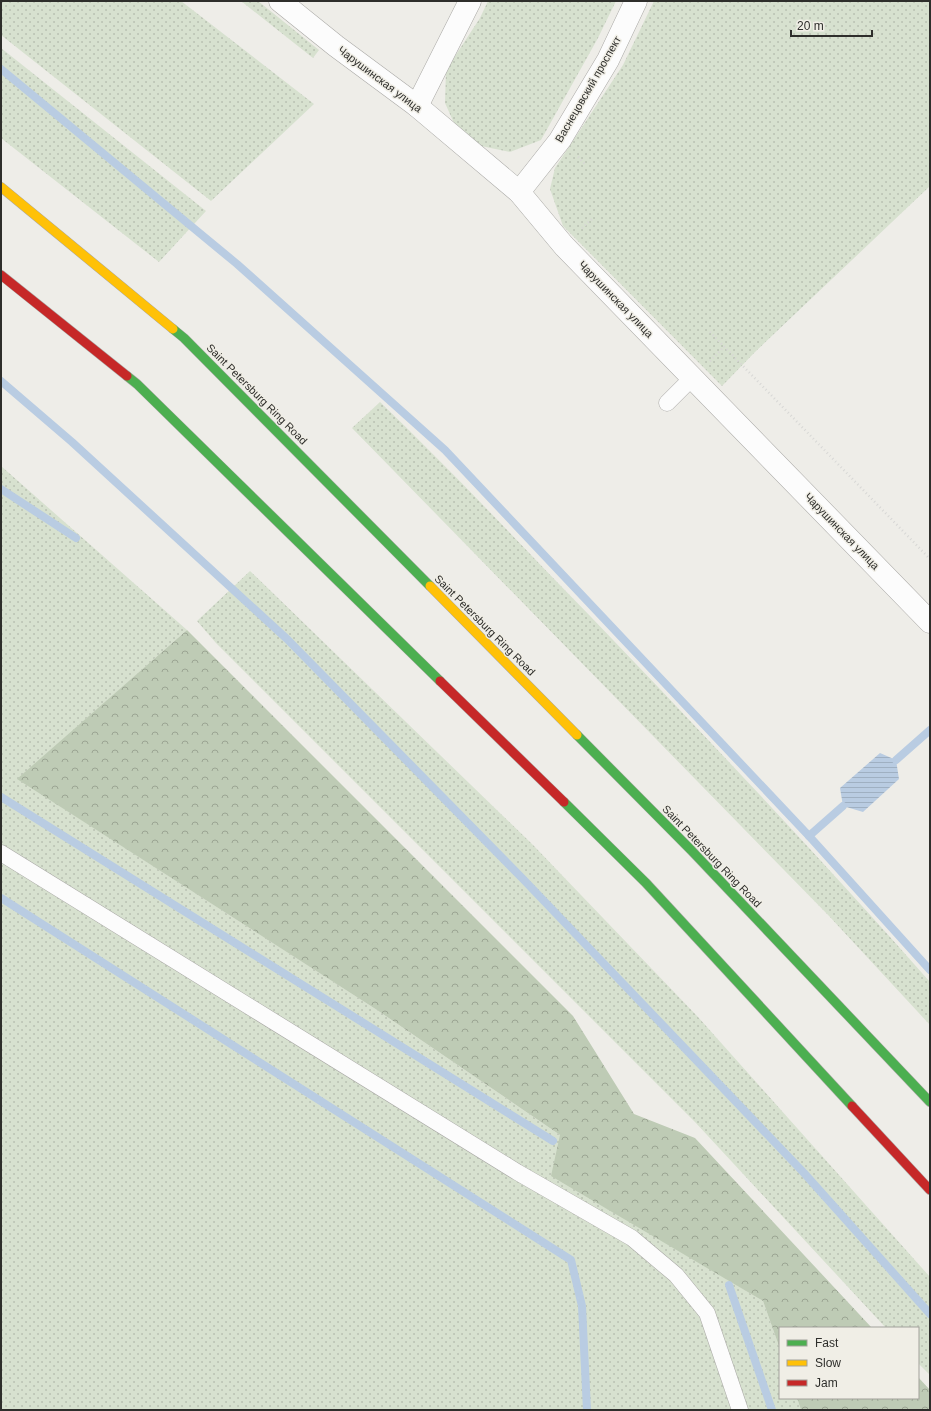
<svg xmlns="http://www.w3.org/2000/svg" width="931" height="1411" font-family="Arial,sans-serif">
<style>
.grass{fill:url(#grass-dots)}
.forest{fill:url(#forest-crowns)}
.water{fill:url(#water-rules)}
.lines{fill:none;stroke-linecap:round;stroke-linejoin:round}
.stream{stroke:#b9cce2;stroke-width:8}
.lane-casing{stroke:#a9a8a5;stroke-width:17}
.street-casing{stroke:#a9a8a5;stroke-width:23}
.fast-casing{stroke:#a9a8a5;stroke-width:10}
.slow-casing{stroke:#a9a8a5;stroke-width:10}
.jam-casing{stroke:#a9a8a5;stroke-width:10}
.path{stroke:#d7d7d5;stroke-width:2.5;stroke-dasharray:1 3;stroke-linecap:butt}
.lane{stroke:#fcfcfc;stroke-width:16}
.street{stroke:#fcfcfc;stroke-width:22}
.fast{stroke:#4caf50;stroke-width:9}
.slow{stroke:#ffc107;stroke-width:9}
.jam{stroke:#c62828;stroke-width:9}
.labels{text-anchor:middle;stroke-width:3;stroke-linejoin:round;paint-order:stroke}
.street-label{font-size:11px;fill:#2e2e2b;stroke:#f0eee6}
</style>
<defs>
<pattern id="grass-dots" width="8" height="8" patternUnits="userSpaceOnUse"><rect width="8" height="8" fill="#d7e1cf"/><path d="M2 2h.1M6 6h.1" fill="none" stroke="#b9c1b2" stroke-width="1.8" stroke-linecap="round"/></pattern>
<pattern id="forest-crowns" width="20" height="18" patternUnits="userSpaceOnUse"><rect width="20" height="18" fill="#becbb5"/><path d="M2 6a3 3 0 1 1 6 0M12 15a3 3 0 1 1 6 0" fill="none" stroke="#9ba593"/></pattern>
<pattern id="water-rules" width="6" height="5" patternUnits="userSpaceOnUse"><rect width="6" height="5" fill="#b9cce2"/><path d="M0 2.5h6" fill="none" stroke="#9fb0c2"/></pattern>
</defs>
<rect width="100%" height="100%" fill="#eeede8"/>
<g class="grass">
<path d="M1,1H181L314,104L211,201L1,35Z"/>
<path d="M241,1H258L319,50L313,58Z"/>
<path d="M488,1H616L598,38L541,140L510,152L481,146L454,123L445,103L446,70L480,18Z"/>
<path d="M654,1H930V186L755,352L722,386L563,226L550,189L555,168L623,65Z"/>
<path d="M1,48L206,211L159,262L1,138Z"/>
<path d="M380,402C452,471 521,545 591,617C706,737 820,857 930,982V1025L830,917L352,428Z"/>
<path d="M1,466L187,630L18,779L377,1010L560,1135L685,1254L763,1301L780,1349V1398H797L801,1410H1Z"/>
<path d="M250,571L533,845L698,1017L930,1277V1375L918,1363V1328H886L695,1122L216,643L197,621Z"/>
</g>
<g class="forest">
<path d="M187,630L573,1016L634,1114L695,1138L872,1328H780V1349L763,1301L551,1176L560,1135L377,1010L17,779Z"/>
<path d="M918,1377L930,1390V1410H801L797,1398H918Z"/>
</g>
<path class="water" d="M880,753L896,760L899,779L863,812L843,806L840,788Z"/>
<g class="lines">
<g class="stream">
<path d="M1,69L237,264L445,450L809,836L930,970"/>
<path d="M1,381L72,442L287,639L523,879L804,1173L930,1314"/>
<path d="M1,489L76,538"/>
<path d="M896,760L930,730"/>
<path d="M1,797L553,1141"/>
<path d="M809,836L843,806"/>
<path d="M1,898L571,1260L582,1306L587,1410"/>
<path d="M729,1285L772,1410"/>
</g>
<g class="lane-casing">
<g id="lane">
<path d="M667,403L692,378"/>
<path d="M1,853L517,1172L632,1238L676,1275L707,1313L740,1410"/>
</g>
</g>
<g class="street-casing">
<g id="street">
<path d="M280,1L336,46L417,106L519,192L564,246L930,622"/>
<path d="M417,106L470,1"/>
<path d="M519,192L560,140L608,60L636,1"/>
</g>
</g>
<g class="fast-casing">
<g id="fast">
<path d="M173,329L184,338L430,586"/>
<path d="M127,376L137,384L440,681"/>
<path d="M577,735L691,850L930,1102"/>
<path d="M564,802L646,883L852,1106"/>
</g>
</g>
<g class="slow-casing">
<g id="slow">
<path d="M1,187L173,329"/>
<path d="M430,586L577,735"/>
</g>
</g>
<g class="jam-casing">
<g id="jam">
<path d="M1,275L127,376"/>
<path d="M440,681L564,802"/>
<path d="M852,1106L930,1190"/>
</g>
</g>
<g class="path">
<path d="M578,157L585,164"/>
<path d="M582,228L592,219"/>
<path d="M710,332L930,559"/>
<path d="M710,361L724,347"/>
</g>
<use href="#lane" class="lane"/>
<use href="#street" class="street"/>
<use href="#fast" class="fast"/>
<use href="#slow" class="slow"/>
<use href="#jam" class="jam"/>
</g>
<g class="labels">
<g class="street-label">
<text transform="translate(380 79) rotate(37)" y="4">Чарушинская улица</text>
<text transform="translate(588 89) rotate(-60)" y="4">Васнецовский проспект</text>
<text transform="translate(616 299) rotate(46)" y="4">Чарушинская улица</text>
<text transform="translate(257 394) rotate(45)" y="4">Saint Petersburg Ring Road</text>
<text transform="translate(842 531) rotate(46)" y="4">Чарушинская улица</text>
<text transform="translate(485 625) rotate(45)" y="4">Saint Petersburg Ring Road</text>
<text transform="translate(712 856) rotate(46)" y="4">Saint Petersburg Ring Road</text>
</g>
</g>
<rect width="931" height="1411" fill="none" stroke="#2e2e2b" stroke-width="4"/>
<rect x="779" y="1327" width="140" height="72" fill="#f0eee6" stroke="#a2a19b"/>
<rect x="787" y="1340" width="20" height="6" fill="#4caf50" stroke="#a2a19b"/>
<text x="815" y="1347" font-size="12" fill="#2e2e2b">Fast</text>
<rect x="787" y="1360" width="20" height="6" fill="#ffc107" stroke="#a2a19b"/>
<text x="815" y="1367" font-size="12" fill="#2e2e2b">Slow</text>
<rect x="787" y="1380" width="20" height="6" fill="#c62828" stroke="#a2a19b"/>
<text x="815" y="1387" font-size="12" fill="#2e2e2b">Jam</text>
<path d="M791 30v6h81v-6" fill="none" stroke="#2e2e2b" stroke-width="2"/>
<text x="797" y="30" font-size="12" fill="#2e2e2b" stroke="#f0eee6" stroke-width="3" paint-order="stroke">20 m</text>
</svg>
